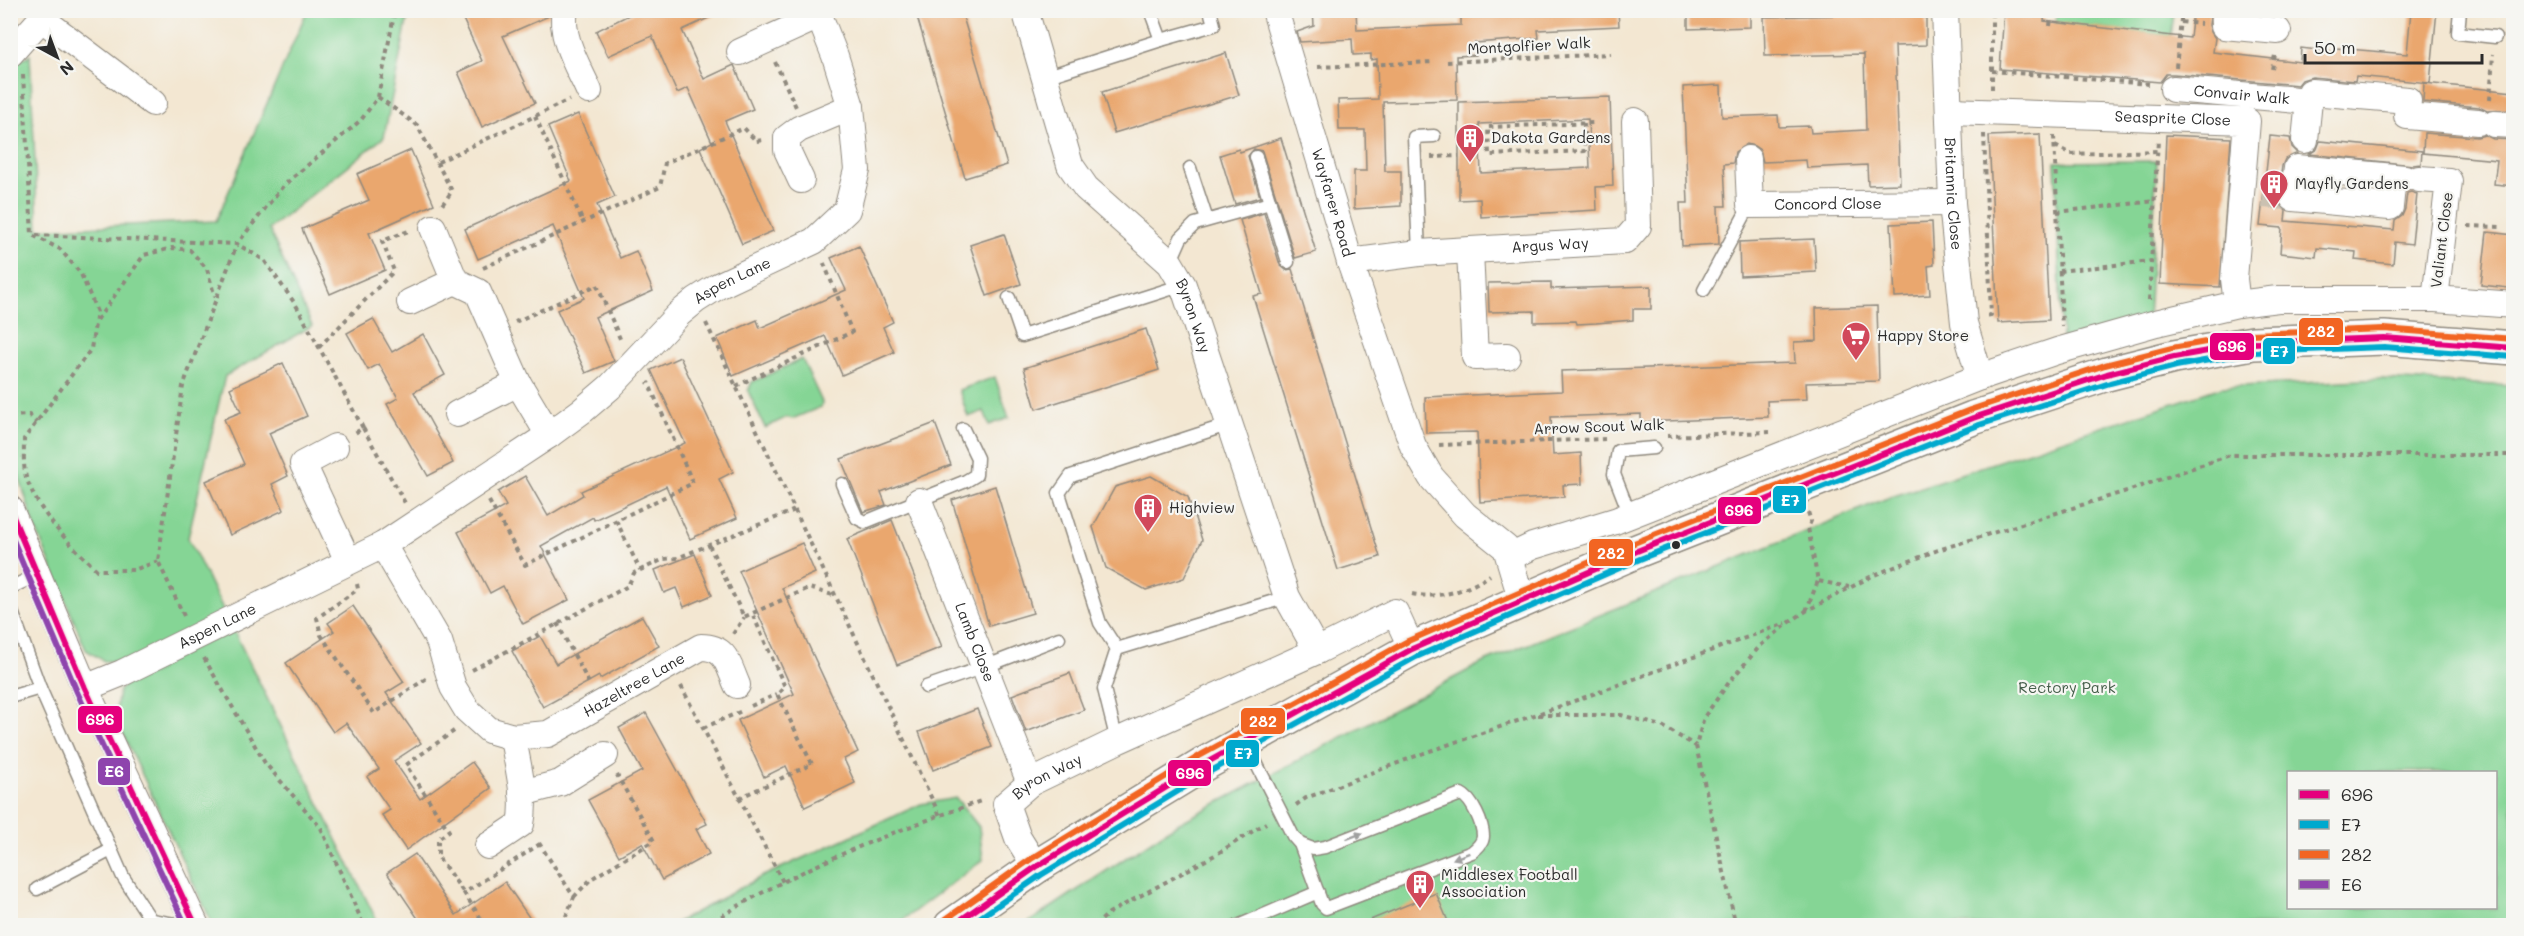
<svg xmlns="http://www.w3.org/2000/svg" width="2524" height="936" font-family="Mali,sans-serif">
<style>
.green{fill:#85d595;stroke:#588060;stroke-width:1.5;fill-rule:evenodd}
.building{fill:#eaa76e;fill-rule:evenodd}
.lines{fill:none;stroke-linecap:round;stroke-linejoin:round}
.street-tunnel{stroke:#cbc1b1;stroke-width:26;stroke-dasharray:26 13;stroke-linecap:butt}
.lane-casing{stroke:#8f897e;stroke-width:15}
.street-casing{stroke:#8f897e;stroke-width:28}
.secondary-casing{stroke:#8f897e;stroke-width:36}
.path{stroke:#8f897e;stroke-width:4;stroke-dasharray:4.5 4.5;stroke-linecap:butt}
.lane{stroke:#fff;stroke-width:12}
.street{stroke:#fff;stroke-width:26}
.secondary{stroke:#fff;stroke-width:33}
.bus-1-casing{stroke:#f6f6f2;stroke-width:10}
.bus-2-casing{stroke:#f6f6f2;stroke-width:10}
.bus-3-casing{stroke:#f6f6f2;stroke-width:10}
.bus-4-casing{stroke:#f6f6f2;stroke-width:10}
.bus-1{stroke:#e5007d;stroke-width:6}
.bus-2{stroke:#00a9ce;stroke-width:6}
.bus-3{stroke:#f26522;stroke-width:6}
.bus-4{stroke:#8e44ad;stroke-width:6}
.oneway{fill:#a0a0a0}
.bus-dot{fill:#2b2b2b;stroke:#f6f6f2;stroke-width:2}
.labels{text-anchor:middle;stroke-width:4.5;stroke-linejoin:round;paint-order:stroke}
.street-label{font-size:15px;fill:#2b2b2b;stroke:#f6f6f2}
.poi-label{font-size:15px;fill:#2b2b2b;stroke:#f6f6f2;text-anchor:start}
.park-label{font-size:15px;fill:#465e4b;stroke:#f6f6f2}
.line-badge{stroke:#f6f6f2;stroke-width:2}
.badge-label{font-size:16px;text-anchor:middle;font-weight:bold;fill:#fff}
</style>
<rect width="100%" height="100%" fill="#f6f6f2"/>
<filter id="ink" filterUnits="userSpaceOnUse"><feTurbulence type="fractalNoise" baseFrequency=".0167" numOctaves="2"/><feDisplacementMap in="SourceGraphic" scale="12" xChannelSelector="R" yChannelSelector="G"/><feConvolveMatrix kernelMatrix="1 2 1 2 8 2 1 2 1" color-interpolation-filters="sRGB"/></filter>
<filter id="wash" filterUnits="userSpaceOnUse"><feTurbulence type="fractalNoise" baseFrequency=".008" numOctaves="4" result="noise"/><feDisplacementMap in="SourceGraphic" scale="24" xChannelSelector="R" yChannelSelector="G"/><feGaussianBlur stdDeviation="1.35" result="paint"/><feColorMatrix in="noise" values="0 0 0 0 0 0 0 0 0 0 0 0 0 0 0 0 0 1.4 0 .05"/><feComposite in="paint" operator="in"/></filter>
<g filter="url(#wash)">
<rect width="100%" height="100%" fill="#f3e7d2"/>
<g class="green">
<path d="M2172,10L2174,13L2171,36L2056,23L2057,11Z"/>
<path d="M307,11H421L407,21L384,137L269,229L312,326L225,376L188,538L379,925H213L115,717L119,691L143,664L104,661L86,650L34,524L11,451L10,65L30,55L38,229L216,221Z"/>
<path d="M2157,161L2148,319L2062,339L2055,162Z"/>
<path d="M802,359L822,402L821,407L792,419L787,417L765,428L748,391L752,382Z"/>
<path d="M995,377L1009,418L989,425L984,411L968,417L959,390Z"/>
<path d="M2382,379L2513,386V925L1023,926L1174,826L1482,663L1885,499L2222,387ZM2288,772H2496V908H2288Z"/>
<path d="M956,798L979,827L983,860L896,925H672L761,877L921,804Z"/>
</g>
<g id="blocks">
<g class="building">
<path d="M481,10H550L549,16L503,36L535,103L482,127L458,72L482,61L463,19Z"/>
<path d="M639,10H726L682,30L704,79L734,65L753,109L725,121L773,231L742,244L700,148L712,142L688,88L677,93L652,36L608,56L596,31Z"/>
<path d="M915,10H961L1007,165L965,178Z"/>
<path d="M1313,10H1356L1357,30L1461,25V15L1485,14V10H1618L1619,26L1538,30L1539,38L1475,43L1476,55L1456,56L1457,100L1383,102L1385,171H1401V206L1354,209V171H1366L1365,130H1339L1338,100L1378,99L1377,59L1371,60V54L1353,55L1352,39L1300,42L1297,32L1314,26Z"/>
<path d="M1688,10H1750V27L1688,29Z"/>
<path d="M1849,10H1926V45L1895,46L1900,184L1868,185L1867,165L1807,168L1806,160L1763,162L1760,150L1754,146L1747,144L1735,152L1733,163L1724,164L1726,206H1718L1719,244L1682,246L1680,203H1688L1683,87L1721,85L1722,117L1778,115L1779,127L1810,126L1811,133L1866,130L1864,54L1765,56L1764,17L1849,15Z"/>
<path d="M2004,10H2045L2044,21L2190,38L2193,10H2211L2209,25L2211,32L2215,38L2213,52L2300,62L2301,48L2335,52L2336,48L2407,54L2411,10H2437L2430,83L2356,76L2355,81L2312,77L2302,80L2298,85L2174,74H2166L2160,82L2000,69Z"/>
<path d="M1226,53L1239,95L1114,133L1102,92Z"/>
<path d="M2424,83L2514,92V110L2487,111L2479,107L2423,102Z"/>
<path d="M1610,97L1613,186L1596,187L1597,210L1481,217L1480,199L1459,200V102ZM1588,119L1590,168L1481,173L1479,124Z"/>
<path d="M578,114L615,197L597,205L620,258L636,251L653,291L595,317L614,361L586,373L557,310L584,298L553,226L478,259L465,229L571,181L548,127Z"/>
<path d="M2424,133L2477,137L2485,135L2493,139L2514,140V186L2494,184L2497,160L2423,153Z"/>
<path d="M2040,134L2049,320L1998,323L1989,136Z"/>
<path d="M2166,135L2231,138L2220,287L2160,284Z"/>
<path d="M2270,136L2290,138L2292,147L2298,153L2285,159L2282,166L2278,197L2280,204L2286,211L2285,221L2394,230L2395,221L2402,216L2405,209L2407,193L2411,192L2417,194L2412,244L2395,242L2393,264L2355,260L2356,252L2317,248L2316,257L2280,253L2282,228L2260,226Z"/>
<path d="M1281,138L1316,252L1295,258L1262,151L1254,149L1248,156L1260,197L1235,204L1220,155L1239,149L1240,152Z"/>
<path d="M2320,141L2422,151L2421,164L2413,165L2309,154L2317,149Z"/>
<path d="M411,150L434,204L369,233L385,270L330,294L302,229L369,200L357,174Z"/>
<path d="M1264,213L1280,265L1286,270L1292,269L1380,557L1338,570L1253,296L1262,294L1240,220Z"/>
<path d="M1932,222L1934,265L1928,266L1930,295L1895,297L1891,224Z"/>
<path d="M2487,232L2514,235L2509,288L2481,285Z"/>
<path d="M1004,234L1021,284L987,296L970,245Z"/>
<path d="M1814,239L1816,272L1740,276L1739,242Z"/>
<path d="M859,246L893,322L883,327L894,352L842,375L825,336L733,376L717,338L757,320L760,328L846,290L831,258Z"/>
<path d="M1551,282V289L1651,286V309H1633V320L1596,323L1577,324L1576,321L1534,322V311L1489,312L1488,283Z"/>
<path d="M1877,306L1879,381L1806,383L1807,399L1767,401L1768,417L1641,422V414L1551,417L1553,455L1581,453L1582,484L1563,485L1564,497L1480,502L1477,432L1426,433L1425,397L1562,391L1561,371L1795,363L1794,342L1817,341L1816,308Z"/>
<path d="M373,319L392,352L423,334L445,375L414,392L453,463L428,476L387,404L398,398L379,364L368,370L347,333Z"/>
<path d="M1146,329L1159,370L1036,409L1024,368Z"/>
<path d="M680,357L733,472L719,479L737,518L690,539L666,486L594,520L593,517L541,546L569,600L523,624L503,586L490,593L458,532L506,506L498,492L525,476L548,516L583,495L581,491L685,443L651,370Z"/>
<path d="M283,363L307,416L269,433L288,476L272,484L284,510L230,535L206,481L244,464L224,419L241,412L230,388Z"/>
<path d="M935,423L951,465L881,492L886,505L863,512L841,459Z"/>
<path d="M1151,476L1188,497L1202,540L1184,578L1146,590L1106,568L1093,527L1115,487Z"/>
<path d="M995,486L1033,613L989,626L952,500Z"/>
<path d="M892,520L942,647L897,665L847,539Z"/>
<path d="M802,543L815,573L782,588L858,752L844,759L855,783L805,807L786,766L764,777L738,720L794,694L739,571Z"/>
<path d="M695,554L712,595L684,607L676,588L664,593L655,570Z"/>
<path d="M353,606L404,682L386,693L421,743L394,761L420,799L472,762L491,788L406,850L382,815L390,810L367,777L379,769L346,723L333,732L286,663L334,631L328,623Z"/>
<path d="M642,616L659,646L600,679L599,676L543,707L512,651L540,636L556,664Z"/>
<path d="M1070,673L1084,710L1026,732L1012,695Z"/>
<path d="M977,709L992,747L933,770L919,732Z"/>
<path d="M646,713L707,824L696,829L709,854L662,880L642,843L619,856L588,800L642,771L619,728Z"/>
<path d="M415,854L456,915L505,882L535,926H423L387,873Z"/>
<path d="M1436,893L1450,926H1358V925Z"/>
</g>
</g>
</g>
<g filter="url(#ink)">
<use href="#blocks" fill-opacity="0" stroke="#8f897e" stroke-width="1.5"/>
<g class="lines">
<path class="street-tunnel" d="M2263,195L2287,197"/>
<g class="lane-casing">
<g id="lane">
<path d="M2460,10L2458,33L2495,37"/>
<path d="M1161,40L1214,25L1210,10"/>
<path d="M1045,77L1161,40L1150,10"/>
<path d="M1256,157L1288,262"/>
<path d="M1190,168L1207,220"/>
<path d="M1419,253L1414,137L1434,136"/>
<path d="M1170,263L1181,238L1195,224L1270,203"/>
<path d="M1704,290L1750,205"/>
<path d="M1009,298L1022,336L1183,285"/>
<path d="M1230,424L1071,476L1059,493L1100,623L1117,649L1287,597"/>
<path d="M842,484L857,518L865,522L966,481L976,475L977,458L963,429"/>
<path d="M1630,515L1614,474L1618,451L1654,448"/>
<path d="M10,588L37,575"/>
<path d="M10,606L40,688L123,877L151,920L186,926"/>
<path d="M1117,649L1104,689L1117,741"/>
<path d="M926,687L984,667L1059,638"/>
<path d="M10,697L40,688"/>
<path d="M1246,743L1293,836L1300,844L1322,904L1326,908L1472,852C1477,848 1483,843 1483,836C1483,824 1472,799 1461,794L1325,847L1313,849L1300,844"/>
<path d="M37,889L111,850"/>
<path d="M1238,926L1318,892"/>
</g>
</g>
<g class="street-casing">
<g id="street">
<path d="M565,10C559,37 579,68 589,91"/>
<path id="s1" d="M1025,10L1070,165L1086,188L1170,263L1183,285L1287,597L1317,651L1395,612L1412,649"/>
<path id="s2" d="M1275,10L1350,262L1413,446L1431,477L1465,515L1506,548L1522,601"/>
<path id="s3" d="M1945,10L1952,203L1964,323L1980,377"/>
<path d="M2226,10L2224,26L2278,31"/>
<path d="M42,19L153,103"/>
<path d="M740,52L819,16"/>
<path d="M10,54L49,10"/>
<path id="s4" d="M2173,89L2309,101L2311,92L2408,100L2407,116L2478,122"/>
<path id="s5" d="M1949,111L2247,121L2234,279L2237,304"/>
<path d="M2494,124L2514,125"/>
<path d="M2305,140L2309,101"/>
<path id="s6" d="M1748,159L1750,205L1952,203"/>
<path d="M2393,177L2390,207L2293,198L2297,168L2405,178"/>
<path d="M2419,179L2449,181L2435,299"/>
<path d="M801,180L787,150V138L799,129L851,107"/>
<path d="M433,228L455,281L478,292L518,383L549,435"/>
<path d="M1470,251L1475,357L1507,356"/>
<path id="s7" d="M1350,262L1419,253L1625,241L1638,226L1635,121"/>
<path d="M410,302L455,281"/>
<path d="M457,414L518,383"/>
<path d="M335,447L303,464L348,561"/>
<path id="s8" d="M919,501L1030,783"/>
<path d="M10,509L85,688L196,926"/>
<path id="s9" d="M383,545L439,641L453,687L467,710L489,730L513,737L548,734L701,647C727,647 728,665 737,685"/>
<path d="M1510,557L1533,546L1615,521L1980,377L2057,351L2156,323L2237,304L2278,299H2435L2514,305"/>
<path id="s10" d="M85,688L122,673L383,545L549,435L583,410L610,387L679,314L696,300L718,286L814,241L847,210L857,170L851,107L835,56L817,10"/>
<path d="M522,793L560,783L605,755"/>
<path d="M488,846L521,824C527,796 517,765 513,737"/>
<path id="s11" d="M1036,867L1018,838L1006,804L1030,783L1117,741L1317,651"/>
</g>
</g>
<g class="secondary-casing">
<path id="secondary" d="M951,926L1036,867L1206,763L1412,649L1637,551L1973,418L2107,374L2174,357L2253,343L2384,338L2514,348"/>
</g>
<g class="path">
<path d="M2181,22L2201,24"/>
<path d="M2050,26L2052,10"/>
<path d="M775,62L796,107"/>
<path d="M1447,62L1611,54"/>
<path d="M1318,67L1434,62"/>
<path d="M2176,67L2182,10"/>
<path d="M2272,69L2275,55"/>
<path d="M1992,71V10"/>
<path d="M23,75L32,235L60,249L81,274L97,312L91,349L24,439C24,451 23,466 26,477C40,516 68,542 97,570H134L158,561"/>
<path d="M1992,89V71L2149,84"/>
<path d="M378,97L417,125L452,191L442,205"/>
<path d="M2490,100L2493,54"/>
<path d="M535,116L583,222"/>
<path d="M1584,123L1585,151L1489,155L1488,127L1595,123"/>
<path d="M1984,134L1991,315L1985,316"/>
<path d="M2054,136L2062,327"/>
<path d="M2055,146L2071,154L2158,151"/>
<path d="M1431,157L1459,156"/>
<path d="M438,162L569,100"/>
<path d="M2057,212L2155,201"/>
<path d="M2468,226L2501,227"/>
<path d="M36,235L237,244L264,260L296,305L363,428L353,434"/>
<path d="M483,268L660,187L665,163L744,128L756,141L764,140"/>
<path d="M2059,271L2152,261"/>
<path d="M2149,300L2158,140"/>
<path d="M97,320L144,255L172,248L190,250L207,269L215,297"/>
<path d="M515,322L597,285L621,341"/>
<path d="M706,323L940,816"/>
<path d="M319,347L394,271L382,241L411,230"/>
<path d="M736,386L852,332L823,261"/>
<path d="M10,416L29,415L37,423"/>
<path d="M363,428L405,503"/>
<path d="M1667,436L1770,432"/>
<path d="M1439,445L1605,439"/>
<path d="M489,501L525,565L693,483L648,382"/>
<path d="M1808,512L1811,521L1808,528L1818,581L1849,587"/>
<path d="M616,520L640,570"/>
<path d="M709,545L744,617L809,588L836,596"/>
<path d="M357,584L358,589L317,618L321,635L374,713L427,678"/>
<path d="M1412,594C1438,599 1468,591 1490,575"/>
<path d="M1806,611L1818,581"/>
<path d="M184,616L158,561L183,386L237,244L283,186L361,120L378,97L395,10"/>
<path d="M557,623L590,685"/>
<path d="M733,634L744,617"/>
<path d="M204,658L265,763L321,828L364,926"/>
<path d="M472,670L628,586L634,573L664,559L677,558L795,510"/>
<path d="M681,686L783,882"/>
<path d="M751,706L777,694"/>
<path d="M1538,715H1621L1662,726L1696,746"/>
<path d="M703,728L744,710"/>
<path d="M454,731L406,765L449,831L438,839V857L464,893"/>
<path d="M739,798L812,764L777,694L785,687L752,613"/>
<path d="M1296,805L1306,798L1424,753L1558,707L1786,623"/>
<path d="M539,843L574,897L562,926"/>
<path d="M574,897L591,879L654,841L617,775"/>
<path d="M486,926L464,893L540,844"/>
<path d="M706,926C792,870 888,833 984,800"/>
<path d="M1095,926L1109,913L1215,855L1266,823"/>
<path d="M1736,926L1696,746L1704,717L1730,681L1760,646L1790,622L1806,611L1874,575L1938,550L2130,490L2230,455H2514"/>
</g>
<use href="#lane" class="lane"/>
<use href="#street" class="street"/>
<use href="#secondary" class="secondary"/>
<g class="bus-1-casing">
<g id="bus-1">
<path d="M10,510L85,688L196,926"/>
<path d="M952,926L1036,867L1206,763L1412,649L1637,551L1973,418L2107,374L2174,357L2253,343L2384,338L2514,348"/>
</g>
</g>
<g class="bus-2-casing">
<path id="bus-2" d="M968,926L1041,875L1211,771L1416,657L1640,559L1976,426L2110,383L2176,366L2254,352L2384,347L2513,357"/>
</g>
<g class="bus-3-casing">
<path id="bus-3" d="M946,919L1031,859L1201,755L1408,641L1634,543L1970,410L2105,365L2172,348L2251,334L2384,329L2514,339"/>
</g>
<g class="bus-4-casing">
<path id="bus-4" d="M10,533L77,692L186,926"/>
</g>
<use href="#bus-1" class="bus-1"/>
<use href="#bus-2" class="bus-2"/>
<use href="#bus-3" class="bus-3"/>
<use href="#bus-4" class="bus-4"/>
</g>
<defs><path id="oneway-solid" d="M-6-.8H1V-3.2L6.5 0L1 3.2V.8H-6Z" transform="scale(1.5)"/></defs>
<g class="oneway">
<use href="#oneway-solid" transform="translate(1355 836) rotate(-20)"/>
<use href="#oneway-solid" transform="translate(1461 856) rotate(159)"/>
</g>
</g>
<defs>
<g id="building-pin" transform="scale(1.5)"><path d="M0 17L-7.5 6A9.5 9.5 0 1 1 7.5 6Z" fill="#d1495b" stroke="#f6f6f2"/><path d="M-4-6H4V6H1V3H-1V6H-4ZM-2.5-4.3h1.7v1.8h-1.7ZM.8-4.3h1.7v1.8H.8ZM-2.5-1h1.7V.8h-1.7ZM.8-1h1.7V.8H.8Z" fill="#fff"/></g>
<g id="supermarket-pin" transform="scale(1.5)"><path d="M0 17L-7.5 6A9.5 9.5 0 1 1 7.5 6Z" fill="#d1495b" stroke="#f6f6f2"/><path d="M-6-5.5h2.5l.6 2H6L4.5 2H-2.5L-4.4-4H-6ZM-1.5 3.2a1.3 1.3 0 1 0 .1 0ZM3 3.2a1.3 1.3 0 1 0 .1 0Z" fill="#fff"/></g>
</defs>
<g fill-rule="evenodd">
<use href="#building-pin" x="1470" y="138"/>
<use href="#building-pin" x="2274" y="184"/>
<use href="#supermarket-pin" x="1856" y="336"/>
<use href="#building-pin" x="1148" y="508"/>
<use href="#building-pin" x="1420" y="884"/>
</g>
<circle class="bus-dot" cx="1676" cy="545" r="5"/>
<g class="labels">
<g class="street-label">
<text transform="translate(1529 46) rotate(-3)" y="5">Montgolfier Walk</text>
<text dy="5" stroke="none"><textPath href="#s4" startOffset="69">Convair Walk</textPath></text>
<text dy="5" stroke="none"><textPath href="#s5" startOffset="224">Seasprite Close</textPath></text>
<text dy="5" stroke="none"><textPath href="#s3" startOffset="184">Britannia Close</textPath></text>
<text dy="5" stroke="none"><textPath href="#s2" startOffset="201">Wayfarer Road</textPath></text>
<text dy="5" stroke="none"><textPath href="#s6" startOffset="124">Concord Close</textPath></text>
<text transform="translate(2442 240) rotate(-83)" y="5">Valiant Close</text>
<text dy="5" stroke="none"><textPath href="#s7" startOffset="201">Argus Way</textPath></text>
<text dy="5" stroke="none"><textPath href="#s10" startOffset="771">Aspen Lane</textPath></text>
<text dy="5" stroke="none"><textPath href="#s1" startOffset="360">Byron Way</textPath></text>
<text transform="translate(1599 427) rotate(-2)" y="5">Arrow Scout Walk</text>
<text dy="5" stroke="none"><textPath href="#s10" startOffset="146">Aspen Lane</textPath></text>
<text dy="5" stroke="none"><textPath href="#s8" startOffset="152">Lamb Close</textPath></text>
<text dy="5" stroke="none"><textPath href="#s9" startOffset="375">Hazeltree Lane</textPath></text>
<text dy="5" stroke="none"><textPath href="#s11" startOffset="120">Byron Way</textPath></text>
</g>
<g class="poi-label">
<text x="1491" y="143">Dakota Gardens</text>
<text x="2295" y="189">Mayfly Gardens</text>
<text x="1877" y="341">Happy Store</text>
<text x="1169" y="513">Highview</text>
<text x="1441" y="880">Middlesex Football<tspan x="1441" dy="17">Association</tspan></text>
</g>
<g class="park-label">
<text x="2067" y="693">Rectory Park</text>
</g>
</g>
<g class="line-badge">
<rect x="2298" y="317" width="46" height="29" rx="6" fill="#f26522"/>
<rect x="2209" y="332" width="46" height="29" rx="6" fill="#e5007d"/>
<rect x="2262" y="337" width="34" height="28" rx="6" fill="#00a9ce"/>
<rect x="1772" y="485" width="35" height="29" rx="6" fill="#00a9ce"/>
<rect x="1717" y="496" width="45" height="29" rx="6" fill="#e5007d"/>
<rect x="1588" y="538" width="46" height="29" rx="6" fill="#f26522"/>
<rect x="77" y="705" width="46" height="29" rx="6" fill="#e5007d"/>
<rect x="1240" y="707" width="46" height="28" rx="6" fill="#f26522"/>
<rect x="1225" y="739" width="35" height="29" rx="6" fill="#00a9ce"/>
<rect x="97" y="757" width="34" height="29" rx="6" fill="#8e44ad"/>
<rect x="1167" y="759" width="45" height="28" rx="6" fill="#e5007d"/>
</g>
<g class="badge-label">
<text x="2321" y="337">282</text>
<text x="2232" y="352">696</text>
<text x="2279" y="357">E7</text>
<text x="1790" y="506">E7</text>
<text x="1739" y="516">696</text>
<text x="1611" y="559">282</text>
<text x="100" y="725">696</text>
<text x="1263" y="727">282</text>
<text x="1243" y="759">E7</text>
<text x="114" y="777">E6</text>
<text x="1190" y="779">696</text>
</g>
<rect width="2524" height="936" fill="none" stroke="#f6f6f2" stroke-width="36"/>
<rect x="2287" y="771" width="210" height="138" fill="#f6f6f2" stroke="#a5a5a2" stroke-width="1.5"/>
<rect x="2299" y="790" width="30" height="9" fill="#e5007d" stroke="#a5a5a2" stroke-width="1.5"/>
<text x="2341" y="801" font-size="18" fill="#2b2b2b">696</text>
<rect x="2299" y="820" width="30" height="9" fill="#00a9ce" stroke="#a5a5a2" stroke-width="1.5"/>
<text x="2341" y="831" font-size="18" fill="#2b2b2b">E7</text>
<rect x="2299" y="850" width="30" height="9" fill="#f26522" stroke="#a5a5a2" stroke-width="1.5"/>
<text x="2341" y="861" font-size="18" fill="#2b2b2b">282</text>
<rect x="2299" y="880" width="30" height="9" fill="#8e44ad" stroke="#a5a5a2" stroke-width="1.5"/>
<text x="2341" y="891" font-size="18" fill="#2b2b2b">E6</text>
<g transform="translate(57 57) rotate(139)" stroke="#f6f6f2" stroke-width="4.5" paint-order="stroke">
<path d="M0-4.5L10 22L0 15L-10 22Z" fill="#2b2b2b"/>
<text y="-9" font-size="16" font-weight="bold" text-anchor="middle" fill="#2b2b2b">N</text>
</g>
<path d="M2305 54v9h177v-9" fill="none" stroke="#2b2b2b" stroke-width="3"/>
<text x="2314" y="54" font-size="18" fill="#2b2b2b" stroke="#f6f6f2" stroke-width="4.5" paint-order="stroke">50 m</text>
</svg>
